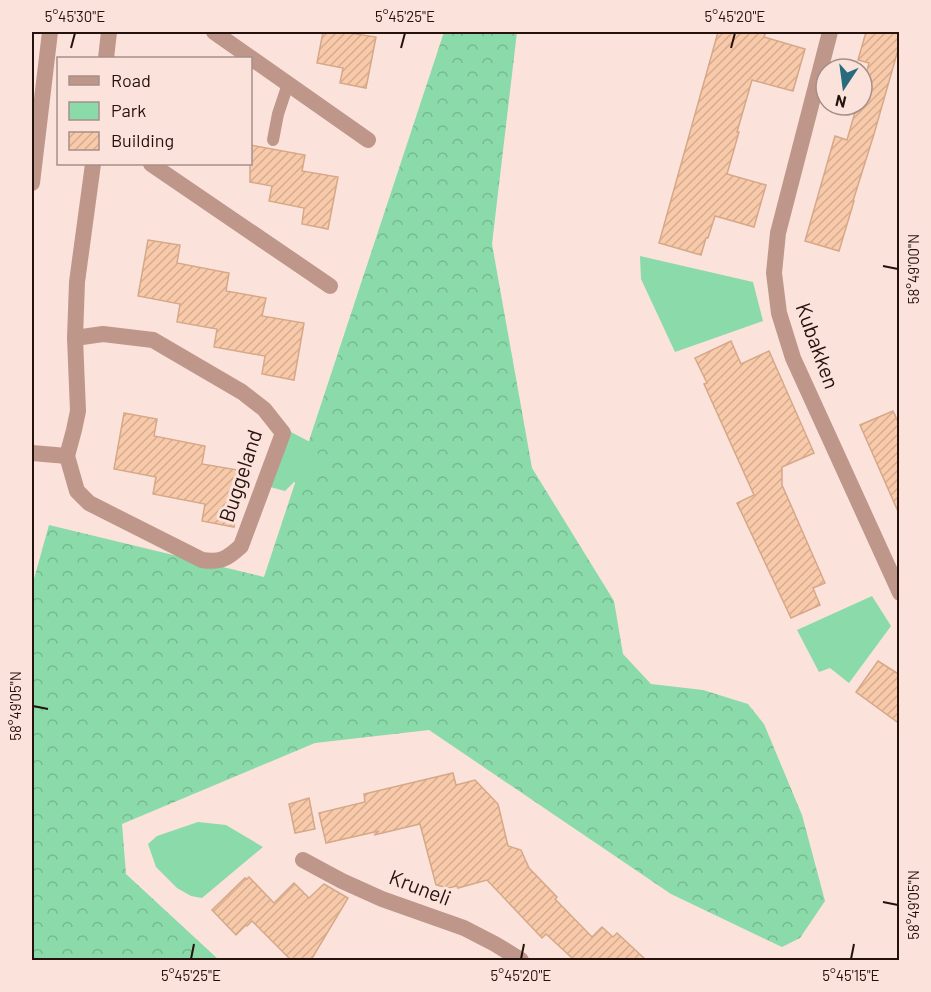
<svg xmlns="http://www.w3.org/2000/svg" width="931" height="992" font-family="Barlow,sans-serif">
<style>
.forest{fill:url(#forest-crowns)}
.park{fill:#8adaaa}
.building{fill:url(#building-hatch);stroke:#d5a888;stroke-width:1.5}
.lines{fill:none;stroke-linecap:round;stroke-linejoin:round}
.service{stroke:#bf968a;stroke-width:12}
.minor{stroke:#bf968a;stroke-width:16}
.tertiary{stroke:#bf968a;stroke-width:16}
.ticks{fill:none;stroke:#26120d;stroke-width:2}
.labels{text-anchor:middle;stroke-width:6;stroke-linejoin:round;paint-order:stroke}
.street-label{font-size:21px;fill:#26120d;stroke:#fbe3dc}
.neatline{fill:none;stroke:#26120d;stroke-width:2}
.ticks-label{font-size:15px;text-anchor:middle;fill:#26120d}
</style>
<defs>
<pattern id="forest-crowns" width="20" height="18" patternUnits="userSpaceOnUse" patternTransform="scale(1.5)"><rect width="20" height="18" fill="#8adaaa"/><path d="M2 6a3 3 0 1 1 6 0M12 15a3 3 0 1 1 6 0" fill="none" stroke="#77ba91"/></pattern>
<pattern id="building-hatch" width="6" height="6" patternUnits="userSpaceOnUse" patternTransform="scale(1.5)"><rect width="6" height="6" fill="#f9caaa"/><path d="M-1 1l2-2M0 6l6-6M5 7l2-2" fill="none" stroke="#d5ac91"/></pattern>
</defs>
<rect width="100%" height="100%" fill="#fbe3dc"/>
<path class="forest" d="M444,32H517L492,244L532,468L614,601L623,654L651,684L703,690L748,704L764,724L802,815L825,901L800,938L782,947L671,894L429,730L315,743L122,824L126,874L219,960H32V586L49,525L264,577Z"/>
<g class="park">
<path d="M640,256L753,282L763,321L675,352L641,279Z"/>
<path d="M289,431L312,443L321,459L317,481L311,489L294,482L285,491L270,487Z"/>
<path d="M872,596L891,626L849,683L830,668L819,672L797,630Z"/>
<path d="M198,822L226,825L263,847L202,898L191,896L177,888L156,867L148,844L157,836Z"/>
</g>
<g class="building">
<path d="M323,32H343L376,37L366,88L340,83L343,68L317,63Z"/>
<path d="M718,32H766L764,37L805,49L793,91L752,80L737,132H739L727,174L766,185L754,227L715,216L708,238H706L701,255L659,243Z"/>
<path d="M866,32H900V43L874,134L853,201H854L839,251L805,241L835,136L847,140L857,105H862V88L869,63L858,60Z"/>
<path d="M250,145L305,155L302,171L338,177L328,229L302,224L304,208L269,201L272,186L250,182Z"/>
<path d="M148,240L180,245L177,263L229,273L226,291L266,298L262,316L304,323L294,380L262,374L265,356L214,347L217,329L177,322L180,304L138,296Z"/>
<path d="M731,341L741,364L769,351L814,453L782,467V485L825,583L813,588L820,605L791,618L737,503L754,495L704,384L707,383L695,358Z"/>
<path d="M893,411L900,426V516L860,425Z"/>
<path d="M124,413L157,419L154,436L205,446L202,464L244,471L234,527L202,521L205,504L153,494L156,477L114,469Z"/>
<path d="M878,661L900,675V724L856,692Z"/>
<path d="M453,773L456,785L475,780L498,804L508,846L521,850L529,868L557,897L555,899L592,937L602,927L613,937L617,933L646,960H569L572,958L546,934L542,938L487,880L458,888L457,886L448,888L436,885L420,824L374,835L379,831L326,843L319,813L365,802L364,794Z"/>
<path d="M309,798L315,829L295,833L289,804Z"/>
<path d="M249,877L274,903L294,883L309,898L324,884L348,898L311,960H291L252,921L247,926L246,925L236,935L212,910L245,878L247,879Z"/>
</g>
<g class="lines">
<path class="service" d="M273,140L278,114L288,84"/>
<g class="minor">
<path d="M214,32L368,140"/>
<path d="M830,32L778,233L774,273L779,313L793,358L900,593"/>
<path d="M106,58L109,32"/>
<path d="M151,164L330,286"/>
<path d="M32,453L67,456L74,430L78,411L75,338L77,282L93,164"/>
<path d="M67,456L77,491L89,503L202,560C221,563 228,558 241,546L283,433L264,409L242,392L153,340L103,334L75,338"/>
<path d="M303,860L342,881L382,899L464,928L495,944L521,960"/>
</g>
<path class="tertiary" d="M32,183L50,32"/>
</g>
<path class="ticks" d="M71,48L75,33M401,48L405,33M731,48L735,33M883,266L898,269M33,706L48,709M883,902L898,905M191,959L194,944M521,959L524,944M851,959L854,944"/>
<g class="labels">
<g class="street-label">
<text transform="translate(817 346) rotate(70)" y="7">Kubakken</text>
<text transform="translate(241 476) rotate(-72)" y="7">Buggeland</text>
<text transform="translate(420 888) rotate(21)" y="7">Kruneli</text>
</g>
</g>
<rect width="931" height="992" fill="none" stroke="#fbe3dc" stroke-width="66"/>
<rect x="57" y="57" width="195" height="108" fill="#fbe3dc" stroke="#a68f89" stroke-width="1.5"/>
<rect x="69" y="76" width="30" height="9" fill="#bf968a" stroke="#a68f89" stroke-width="1.5"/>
<text x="111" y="87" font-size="18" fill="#26120d">Road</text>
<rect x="69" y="102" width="30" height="18" fill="#8adaaa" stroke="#a68f89" stroke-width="1.5"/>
<text x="111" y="117" font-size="18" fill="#26120d">Park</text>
<rect x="69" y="132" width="30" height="18" fill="url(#building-hatch)" stroke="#a68f89" stroke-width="1.5"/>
<text x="111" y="147" font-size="18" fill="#26120d">Building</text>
<g transform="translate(844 87) rotate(193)"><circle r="28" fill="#fbe3dc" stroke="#a68f89" stroke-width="1.5"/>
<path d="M0-4.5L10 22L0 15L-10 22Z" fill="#276b7c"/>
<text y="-9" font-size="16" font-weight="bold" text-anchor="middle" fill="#26120d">N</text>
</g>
<rect x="33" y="33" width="865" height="926" class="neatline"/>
<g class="ticks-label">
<text x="75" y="22">5°45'30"E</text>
<text x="405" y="22">5°45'25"E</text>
<text x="735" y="22">5°45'20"E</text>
<text transform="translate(914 269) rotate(-90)" y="5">58°49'00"N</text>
<text transform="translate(16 706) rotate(-90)" y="5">58°49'05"N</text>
<text transform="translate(914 905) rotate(-90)" y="5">58°49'05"N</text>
<text x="191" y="981">5°45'25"E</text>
<text x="521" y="981">5°45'20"E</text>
<text x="851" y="981">5°45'15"E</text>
</g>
</svg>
